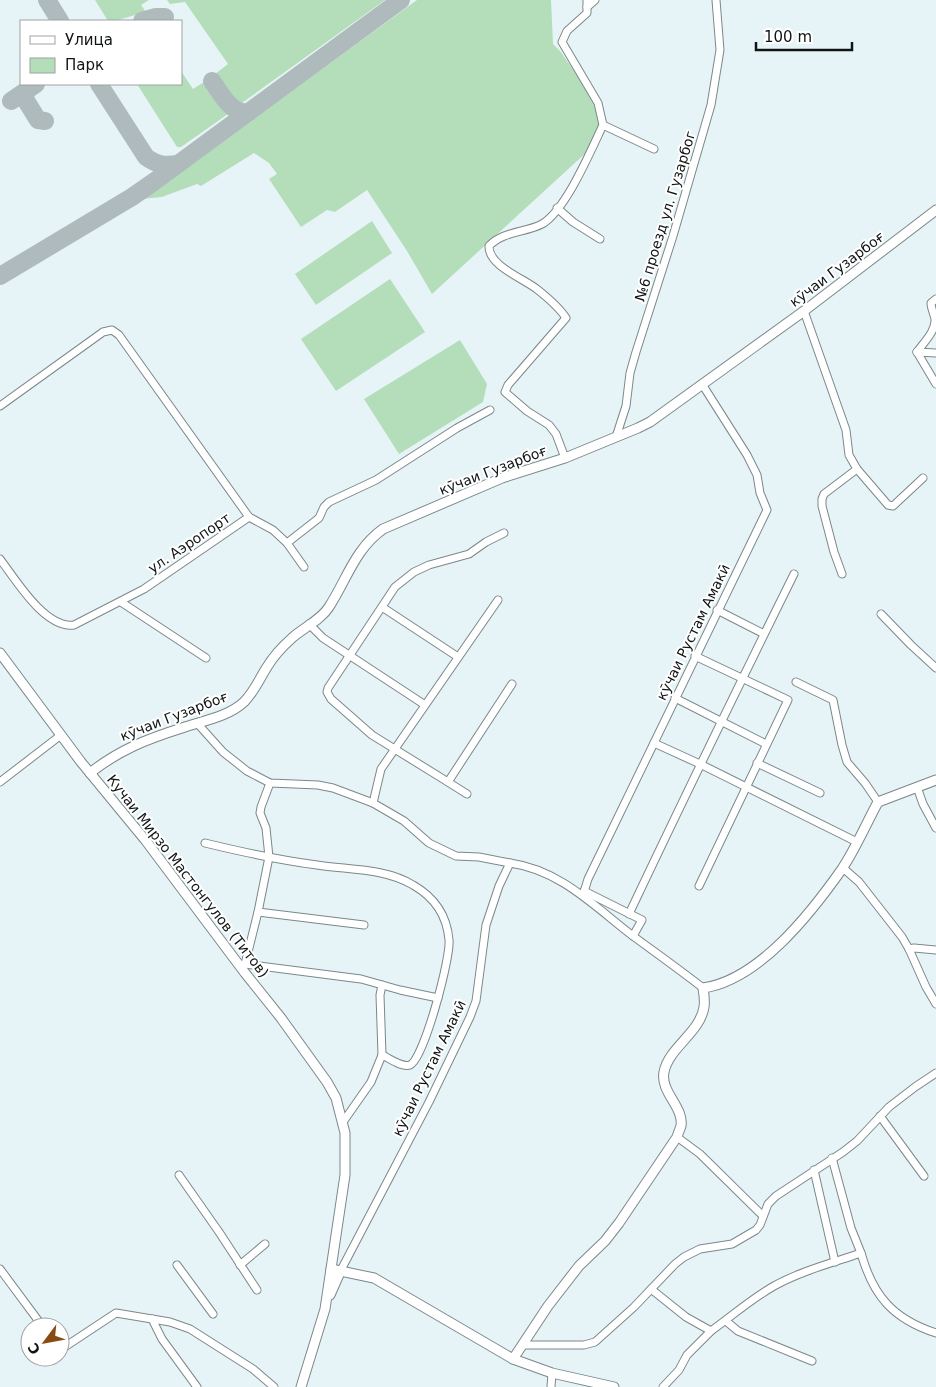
<svg xmlns="http://www.w3.org/2000/svg" width="936" height="1387" font-family="'DejaVu Sans',sans-serif">
<style>
.green{fill:#b4deba}
.lines{fill:none;stroke-linecap:round;stroke-linejoin:round}
.taxiway{stroke:#afbabc;stroke-width:18}
.minor-casing{stroke:#7b888a;stroke-width:9}
.tertiary-casing{stroke:#7b888a;stroke-width:11}
.minor{stroke:#fff;stroke-width:7}
.tertiary{stroke:#fff;stroke-width:9}
.labels{text-anchor:middle;stroke-width:4;stroke-linejoin:round;paint-order:stroke}
.street-label{font-size:14px;fill:#101415;stroke:#fff}
</style>
<rect width="100%" height="100%" fill="#e7f4f7"/>
<g class="green">
<path d="M95,0H149L141,5L146,12L114,21H108Z"/>
<path d="M167,0H385L242,103H237L215,74L228,64L185,2L170,4Z"/>
<path d="M417,0H551L553,44L560,51L589,92L601,124L589,150L432,294L407,251L367,190L335,212L327,210L301,227L269,179L277,174L269,163L254,153L201,186L197,184L162,197L140,199L188,167Z"/>
<path d="M181,71L193,89L204,82L228,114L181,147H177L137,84H181Z"/>
<path d="M372,221L392,253L316,305L295,274Z"/>
<path d="M390,279L425,332L336,391L301,339Z"/>
<path d="M460,340L487,384L483,402L399,454L364,399Z"/>
</g>
<g class="lines">
<g class="taxiway">
<path d="M47,0L60,21"/>
<path d="M142,21L156,17H165"/>
<path d="M212,81C221,93 232,116 249,112"/>
<path d="M99,84L146,157C157,165 165,166 178,164"/>
<path d="M26,91L25,99L38,120L45,121"/>
<path d="M11,101L36,84"/>
<path d="M0,276L132,197L155,181L401,0"/>
</g>
<g class="minor-casing">
<g id="minor">
<path d="M587,7L595,0"/>
<path d="M603,125L654,149"/>
<path d="M557,208L573,222L600,239"/>
<path d="M804,311L846,430L849,455L857,469L888,505L893,506L923,478"/>
<path d="M917,352C924,342 936,331 935,319C934,314 931,308 931,303L936,299"/>
<path d="M917,352L936,384"/>
<path d="M917,352L936,353"/>
<path d="M0,406L103,332L112,330L119,335L249,517"/>
<path d="M616,437L626,406L630,373L636,352L673,236L711,105L720,50L716,0"/>
<path d="M565,458L556,434L549,425L527,411L505,392L508,385L566,318C559,307 548,298 538,290C525,279 488,266 489,246C503,231 525,233 542,224C566,210 591,150 603,125L598,103L562,42L567,31L587,13V0"/>
<path d="M249,517L273,530L287,543L319,518L324,507L329,502L376,480L457,428L490,410"/>
<path d="M504,533L486,542L469,554L429,565L414,572L395,587L328,688L327,692L331,699L372,735L448,782L512,684"/>
<path d="M287,543L304,567"/>
<path d="M0,559C16,580 45,629 74,625L144,589L249,517"/>
<path d="M842,574L834,552L822,506V499L824,494L857,469"/>
<path d="M498,600L381,769L373,803L404,821L429,843L456,856L479,857L510,863"/>
<path d="M121,602L206,658"/>
<path d="M382,607L458,657"/>
<path d="M717,610L764,634"/>
<path d="M881,614L911,645L936,668"/>
<path d="M309,624L323,638L425,705"/>
<path d="M695,656L788,700L699,886"/>
<path d="M796,682L833,700L842,745L847,762L865,783L878,802"/>
<path d="M675,698L766,744"/>
<path d="M197,723L223,752L247,771L270,783L318,785L333,788L373,803"/>
<path d="M654,743L700,764L857,842"/>
<path d="M757,763L820,793"/>
<path d="M0,782L61,735"/>
<path d="M448,782L467,794"/>
<path d="M917,787L923,804L936,828"/>
<path d="M205,843C242,852 279,860 317,865C349,870 385,868 413,885C434,897 447,915 449,940C451,957 424,1059 410,1065C402,1068 389,1058 382,1055L371,1082L343,1122"/>
<path d="M843,868L859,882L902,937L909,949L926,987L936,1004"/>
<path d="M584,891L642,920L633,936"/>
<path d="M583,895L588,879L767,510L760,493L757,475L747,455L702,384"/>
<path d="M258,912L364,925"/>
<path d="M629,914C683,800 738,687 794,574"/>
<path d="M909,949L914,948L936,950"/>
<path d="M245,964L258,912L269,857L266,828L260,813L261,807L270,783"/>
<path d="M239,965L245,964L361,979L400,990L438,998"/>
<path d="M382,1055L380,995L382,985"/>
<path d="M880,1116L924,1176"/>
<path d="M677,1137L700,1154L763,1216"/>
<path d="M832,1158L851,1228L861,1253"/>
<path d="M814,1170L835,1262"/>
<path d="M179,1175L219,1232L257,1290"/>
<path d="M177,1265L213,1314"/>
<path d="M240,1265L265,1244"/>
<path d="M0,1269L43,1327"/>
<path d="M341,1270L429,1102L470,1017L476,1001L486,925L499,886L510,863C560,870 594,906 633,936C656,953 680,970 703,988"/>
<path d="M651,1289L686,1317L711,1331C732,1316 751,1299 774,1286C801,1271 832,1263 861,1253C873,1296 893,1319 936,1333"/>
<path d="M152,1319L162,1339L197,1387"/>
<path d="M726,1321L738,1331L812,1361"/>
<path d="M522,1345H584L595,1342L634,1307L675,1264L684,1257L700,1249L732,1244L756,1230L760,1225L768,1204L776,1196L843,1152L857,1141L889,1107L915,1087L936,1073"/>
<path d="M60,1350L116,1313L170,1322L190,1329L253,1369L274,1387"/>
<path d="M551,1387L552,1373"/>
<path d="M663,1387L679,1370L687,1355L711,1331"/>
</g>
</g>
<g class="tertiary-casing">
<g id="tertiary">
<path d="M0,653L81,762L146,841L245,973L281,1018L327,1082L336,1098L345,1133V1175L325,1309L301,1387"/>
<path d="M90,773C119,750 147,739 182,728C202,721 228,717 244,702C254,692 260,678 267,667C273,657 283,646 292,638C303,628 321,620 329,607C347,579 355,549 383,529L502,478L565,458L638,428L650,422L804,311L936,210"/>
<path d="M331,1269L374,1278L513,1359L552,1373L614,1387"/>
<path d="M330,1295L341,1270"/>
<path d="M513,1359L548,1306L579,1266L605,1241L619,1223L677,1137C678,1133 680,1129 681,1126C684,1107 660,1092 664,1072C669,1047 700,1033 704,1007C705,1001 704,994 703,988C759,980 811,913 842,869C856,848 866,824 878,802L936,780"/>
</g>
</g>
<use href="#minor" class="minor"/>
<use href="#tertiary" class="tertiary"/>
</g>
<g class="labels">
<g class="street-label">
<text transform="translate(665 216) rotate(-73)" y="5">№6 проезд ул. Гузарбог</text>
<text transform="translate(837 269) rotate(-37)" y="5">кӯчаи Гузарбоғ</text>
<text transform="translate(493 470) rotate(-21)" y="5">кӯчаи Гузарбоғ</text>
<text transform="translate(189 543) rotate(-34)" y="5">ул. Аэропорт</text>
<text transform="translate(693 632) rotate(-64)" y="5">кӯчаи Рустам Амакӣ</text>
<text transform="translate(174 716) rotate(-21)" y="5">кӯчаи Гузарбоғ</text>
<text transform="translate(188 876) rotate(52)" y="5">Кучаи Мирзо Мастонгулов (Титов)</text>
<text transform="translate(429 1068) rotate(-64)" y="5">кӯчаи Рустам Амакӣ</text>
</g>
</g>
<rect x="20" y="20" width="162" height="65" fill="#ffffff" stroke="#9fa1a1"/>
<rect x="30" y="36" width="25" height="8" fill="#ffffff" stroke="#9fa1a1"/>
<text x="65" y="45" font-size="15" fill="#101415">Улица</text>
<rect x="30" y="58" width="25" height="15" fill="#b4deba" stroke="#9fa1a1"/>
<text x="65" y="70" font-size="15" fill="#101415">Парк</text>
<g transform="translate(45 1342) rotate(238)"><circle r="24" fill="#ffffff" stroke="#9fa1a1"/>
<path d="M0-4L9 19L0 12L-9 19Z" fill="#8a4b10"/>
<text y="-8" font-size="14" font-weight="bold" text-anchor="middle" fill="#101415">С</text>
</g>
<path d="M756 42v8h96v-8" fill="none" stroke="#101415" stroke-width="2.5"/>
<text x="764" y="42" font-size="15" fill="#101415" stroke="#ffffff" stroke-width="4" paint-order="stroke">100 m</text>
</svg>
